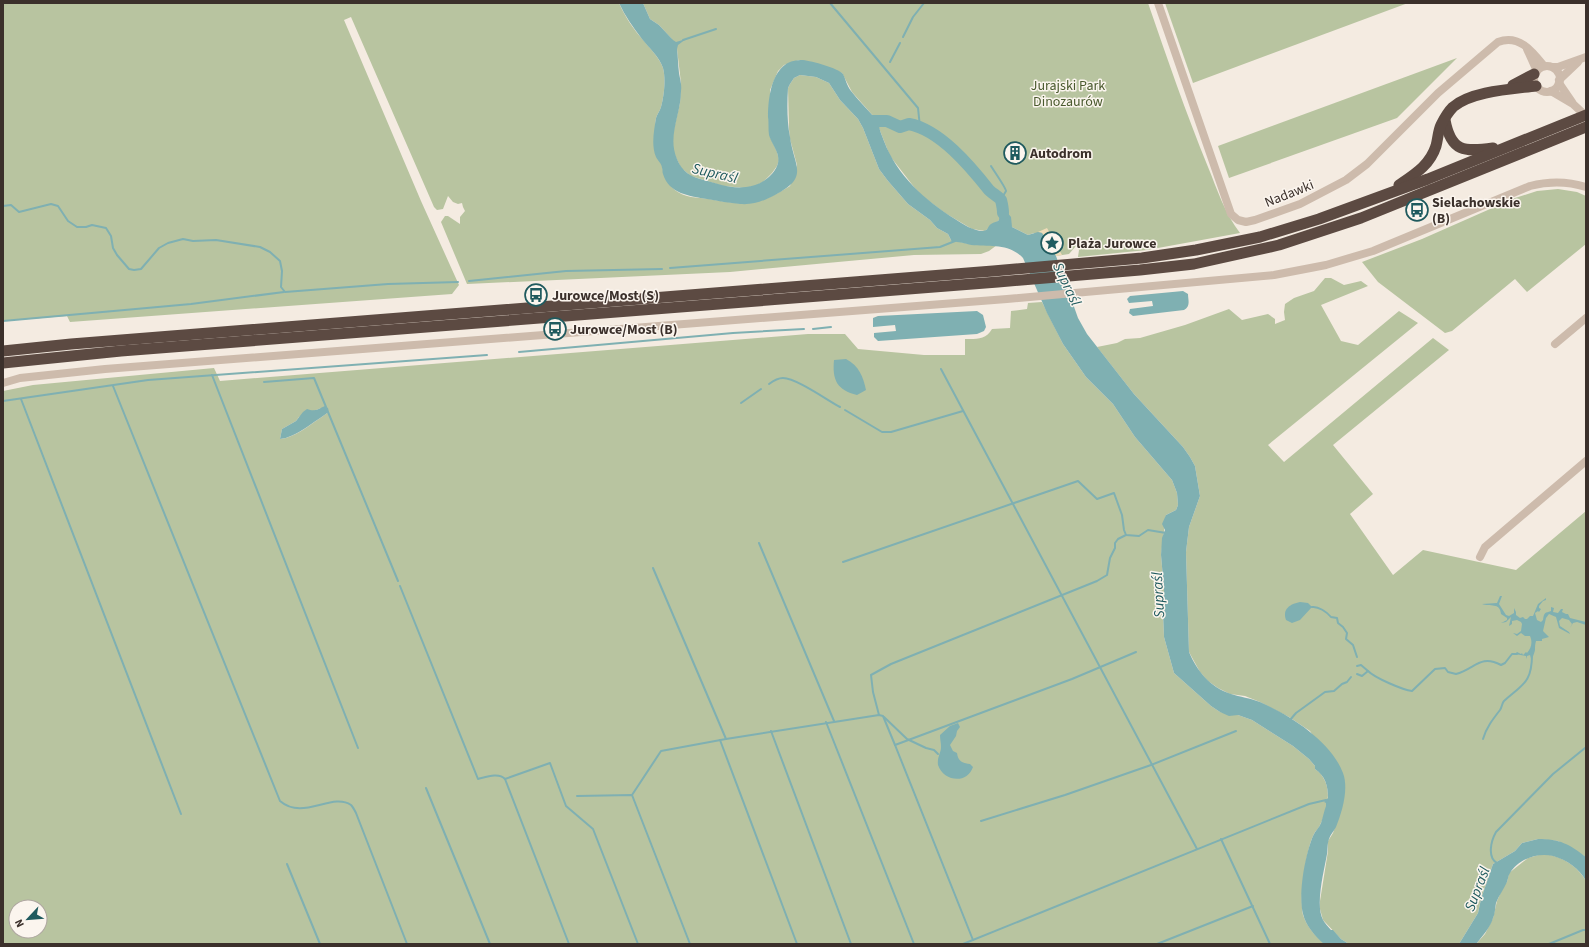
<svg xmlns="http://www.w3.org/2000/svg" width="1589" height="947" font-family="'Source Sans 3',sans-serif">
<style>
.green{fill:#b8c4a0;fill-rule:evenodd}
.sand{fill:#efdcb8}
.water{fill:#7fb0b2}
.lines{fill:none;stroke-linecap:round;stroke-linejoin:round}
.stream{stroke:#7fb0b2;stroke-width:2}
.river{stroke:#7fb0b2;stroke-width:12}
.minor{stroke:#cdbbac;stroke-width:8}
.highway{stroke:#5c4a42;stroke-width:11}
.labels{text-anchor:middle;stroke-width:3;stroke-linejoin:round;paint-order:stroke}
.park-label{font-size:14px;fill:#4a5a2e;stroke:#fbf5ee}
.poi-label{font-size:14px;font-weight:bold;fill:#3b302b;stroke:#fbf5ee;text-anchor:start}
.street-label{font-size:14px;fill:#3b302b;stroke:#fbf5ee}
.water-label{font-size:15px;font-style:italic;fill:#1f5a5e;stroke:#fbf5ee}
</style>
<rect width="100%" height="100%" fill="#f4ebe1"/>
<g class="green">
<path d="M3,3H619C625,17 634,30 644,41C651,50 659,57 663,68C666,79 664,96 661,107C660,111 657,114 656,118C654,128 658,139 659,148C663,172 664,191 691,197C697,198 704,198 709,199C747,206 757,206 790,186L797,165L790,139L789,129L788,88L790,84L794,78L800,75L816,77L829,83L840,100L858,119L863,128L879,169L888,181L908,204L930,220L937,228L948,234L951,240L974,245H997L989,251L981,254L914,255L730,272L467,284L441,222L445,216H448L460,224V217L465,211L463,207L462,203L458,204L453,202L448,196L443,209L437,210L434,207L351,17L344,20L421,201L459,285L452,294L70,322L67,316L3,321Z"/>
<path d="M643,3H1148C1167,58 1186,113 1208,167C1217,189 1225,214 1240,233L1147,250L1078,257L1079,250L1076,246L1069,254L1056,256L1054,250L1034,233L1028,235L1012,227L1001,216L999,220L985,231L972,229L945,213L921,195L914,187L890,156L875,118L852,92L842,73L799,60L784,65L778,71L770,90V137L777,152L779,160L777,166L772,173L763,182L755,186L745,188L723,186L691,176L681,168L673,151V133L680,103L681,83L677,49L671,38L659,25L650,19Z"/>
<path d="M1165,3H1408L1193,83Z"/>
<path d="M1457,58L1397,118L1229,178L1218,146Z"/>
<path d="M1558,189L1577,192L1586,196V244L1527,292L1515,279L1452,331L1445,333L1378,282L1362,262L1422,239L1515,198L1537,191Z"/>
<path d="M1325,278H1331L1344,285L1361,281L1368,286L1321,305L1341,341L1358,345L1399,311L1418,323L1268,445L1284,462L1433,338L1449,350L1333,445L1373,494L1350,514L1393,575L1423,550L1516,570L1586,511V857L1558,841L1538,839L1522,843L1515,851L1493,864L1481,899L1478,913L1459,944H1349L1341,939L1323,920L1320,909V901L1328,851V841L1333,833L1341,810L1345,787L1310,731L1289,717L1260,702L1245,696L1230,694L1218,688L1208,681L1200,672L1189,652L1186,552L1189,527L1200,496L1195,466L1190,457L1183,447L1134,394L1097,347L1117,343L1125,339L1140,338L1185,325L1229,309L1242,320L1268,314L1275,319V324L1285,320L1284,312L1285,304L1294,298L1314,291Z"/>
<path d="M1042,302L1063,344L1086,377L1113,404L1135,437L1172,480L1177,493L1178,505L1176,510L1166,515L1161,555L1164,590L1163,613L1164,637L1174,673L1211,706L1220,712L1238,715L1252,720L1293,746L1309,759L1315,766V769C1334,782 1329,808 1319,827C1318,829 1315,831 1314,834C1306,848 1299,900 1303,915C1307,927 1315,936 1325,944H3V391L33,385L214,368L220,381L808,334H845L858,349L924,355H965V339C976,339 986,340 992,329L1010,328L1011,311L1027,309L1028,303ZM321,408L329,412C316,420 296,438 280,439L282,429L296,421L299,417ZM16,907H40V931H16Z"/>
<path d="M1542,854C1560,855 1577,865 1586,881V944H1476L1485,934L1493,918L1497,901L1504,885L1507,882L1509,873L1528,858Z"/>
</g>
<path class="sand" d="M1047,228L1062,255L1056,256L1042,233L1038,232Z"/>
<g class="water">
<path d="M619,3H643L650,19L659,25L673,40L676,42L686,39L678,45L677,49C678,57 678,65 679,73C680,79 682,85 681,91C681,115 667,136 677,159C682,172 691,177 704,180C718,184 732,189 746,187C758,186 772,178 777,166C782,154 772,146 769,135C768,129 769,122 768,117C768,94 773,58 803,60C812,61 838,68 843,74C846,80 847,86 851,91C858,100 867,109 875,118L879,121C878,128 882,135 884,141C897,176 925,200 955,219C963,224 973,231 983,231C989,230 987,227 991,224C994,222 997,222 999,220L1000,207L998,200L1002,198L1006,211L1011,217L1012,227L1028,235L1038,232L1042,233L1056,256L1078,318L1087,334L1134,394L1183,447L1190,457L1195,466L1200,496L1189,527L1186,552L1189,652C1197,671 1210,687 1231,694C1240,697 1250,698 1260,702C1290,715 1331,741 1343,773C1349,789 1342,812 1336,827C1334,831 1330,835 1329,839C1327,844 1328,850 1327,854C1324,871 1315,905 1323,920C1325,923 1328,927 1331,930H1333L1341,939L1349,944H1324C1315,936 1306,926 1303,914C1298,894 1305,855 1313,836C1315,831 1319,828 1321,823C1323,817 1324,811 1326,806V803L1324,802L1328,798C1328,785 1325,776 1315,769V766L1309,759L1293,746L1252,720L1238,715L1229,716L1220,712L1211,706L1174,673L1164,637L1163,613L1164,590L1161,555L1162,538L1165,530L1162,524L1166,515L1176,510L1178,505L1177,493L1172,480L1135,437L1113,404L1086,377L1063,344L1047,313L1023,258C1009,243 990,247 971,245C965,244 959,241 952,242L948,234L937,228L930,220L908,204L888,181L879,169L863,128L858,119L840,100L829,83L816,77L800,75L794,78L790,84L788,88C787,104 787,122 790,137C794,167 810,177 775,195C763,201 754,205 740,204C729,203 719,201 707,199C690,196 669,194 663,174C662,172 663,170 662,168C662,164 658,161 656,157C651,145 654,131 656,118C657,114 660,111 661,107C664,96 666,79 663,68C659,56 649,48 642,39C633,27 625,16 619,3Z"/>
<path d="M1183,291L1188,294C1188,300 1191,306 1184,310L1133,316L1129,313L1130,309L1153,306L1152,301L1129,303L1127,299L1130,296Z"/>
<path d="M977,311L983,315L986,327L984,331L977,334L878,341L874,337V333L896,331L895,325L873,327V318L878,316Z"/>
<path d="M846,359C859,366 863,376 866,390L857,395C837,390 832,380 834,360Z"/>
<path d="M325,406L328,408L329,412C316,420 295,438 280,439L282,429L296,421L303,412L307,409C315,412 318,409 325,406Z"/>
<path d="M1500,596H1502L1499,604L1506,615L1509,616L1514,613V608L1516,612V615L1520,618L1523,617L1525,619H1527L1530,616H1533L1538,604L1546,598V600L1543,601L1539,606V608L1541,609L1539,612L1538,611L1535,613L1537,620L1541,622L1543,620C1544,612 1545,613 1551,611V607L1554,608L1553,612L1558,613L1561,609H1563L1562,612L1566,614H1568L1570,618L1586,622V625L1577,622L1573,623L1570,628L1572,624L1569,620L1562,618L1559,621L1560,626L1569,632L1570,634L1559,628L1556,617L1549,614L1546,618L1543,631L1549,637L1542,639V641H1536C1535,645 1535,646 1535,650C1534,655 1532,657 1532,662L1530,655L1527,656V659L1526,656L1515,654L1517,652L1521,654L1522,653L1523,655L1526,652L1527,653C1531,648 1533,643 1530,636H1525L1521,633L1517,636L1513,633L1517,634L1521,631L1522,624L1521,622L1517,620L1512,621V624L1509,626L1511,617L1506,622L1501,623L1507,620V618L1501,614C1500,602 1490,607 1482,604L1497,603Z"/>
<path d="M1300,602L1308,603L1312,607L1300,620L1292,623L1286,620C1282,609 1290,604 1300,602Z"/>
<path d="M958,723L960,727L957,731L956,736L950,745L953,751L957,753C958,761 962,763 970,764L973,767C967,785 943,781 938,765C937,757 941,753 941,747C941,742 940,740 940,735L950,726Z"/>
<path d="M1538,839C1560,839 1569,844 1586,857V881C1579,868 1567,860 1553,856C1538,852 1518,859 1510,873C1508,876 1508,879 1507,882C1504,889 1499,895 1496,903C1495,908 1495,914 1493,918C1491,926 1482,937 1476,944H1459L1478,913L1481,899L1493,864L1515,851L1522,843Z"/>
</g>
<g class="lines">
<g class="stream">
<path d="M830,3L918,108L920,127"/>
<path d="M903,37L913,17L924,3"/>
<path d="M683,40L716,29"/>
<path d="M890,62L900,43"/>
<path d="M991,166C994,171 1006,188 1006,191C1005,193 1002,197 1001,200"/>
<path d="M3,206L11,205L19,212L51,204L58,206L68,221L77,227H86L92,225L106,228L111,236L113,248L117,255L129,269L134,270L141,269L159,248L168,243L183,239L193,241L216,240L260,247L270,252L280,261L282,271L281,287L285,292L388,284L458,282"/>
<path d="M670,268L940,247L955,241"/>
<path d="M469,281L566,271L662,269"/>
<path d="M3,321L191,304L284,292"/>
<path d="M813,329L831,327"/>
<path d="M519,352L733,333L804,329"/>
<path d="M941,369L1197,849"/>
<path d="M212,375L358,748"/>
<path d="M264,382L314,378L326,407"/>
<path d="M769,384C773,381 777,378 783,378C796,378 827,400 840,407"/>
<path d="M113,386L280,801C303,821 332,792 351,805C353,807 355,811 356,813L407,944"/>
<path d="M21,399L181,814"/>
<path d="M3,401L148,380L487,355"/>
<path d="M741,403L761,389"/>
<path d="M845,410L882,432H891L963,411"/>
<path d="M328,412L398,581"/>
<path d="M759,543L834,721"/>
<path d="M843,562L1078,481L1097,499L1114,493L1122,515L1124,530L1126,535L1139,536L1148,530L1166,533"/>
<path d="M653,568L726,739"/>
<path d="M400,586L478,779C486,777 499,772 505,779L569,944"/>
<path d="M1312,607C1318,606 1327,612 1331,617L1337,618L1338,623L1343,627L1347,633L1346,639L1353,645L1357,657"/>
<path d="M1357,666L1361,665L1368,671"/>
<path d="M1357,674L1362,676L1368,671C1375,678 1403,690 1412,691L1435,669L1445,668L1448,672L1456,674C1475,669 1480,654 1501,665L1505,663L1512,654H1517"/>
<path d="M879,715L873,692L871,675L891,664L1097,581L1107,575L1110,558L1115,548V543L1118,539L1126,535"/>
<path d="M884,717L907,739L926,748L934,750L938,754"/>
<path d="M1290,720L1296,713L1325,692L1334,691L1342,684L1347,682L1351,677"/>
<path d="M826,722L914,944"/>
<path d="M771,731L851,944"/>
<path d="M1483,739C1486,728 1493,719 1500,710C1502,707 1502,703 1504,701C1523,684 1532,683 1532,654"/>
<path d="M720,740L797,944"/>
<path d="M895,745L973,940"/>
<path d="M505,779L550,763L566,806L593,829L638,944"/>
<path d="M426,788L490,944"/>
<path d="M632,795L661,751L726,739L879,715L883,716L895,745L1072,679L1136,652"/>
<path d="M577,796L632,795L690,944"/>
<path d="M981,821L1065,795L1151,765L1236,731"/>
<path d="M1221,839L1270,944"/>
<path d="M1497,863C1487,857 1491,841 1496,832L1553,774L1585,748"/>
<path d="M287,864L320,944"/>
<path d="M963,944L1309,804L1326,800L1328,802"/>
<path d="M1157,944L1253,906"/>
<path d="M1549,944L1583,930H1586"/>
</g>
<path class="river" d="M867,121H887L900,127L909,124C940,130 970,166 989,190C993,194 998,196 1001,200C1002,204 1003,209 1003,213"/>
<g class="minor">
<path d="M1158,3L1231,214L1238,220L1246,222L1255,220L1300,204L1346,180L1367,164L1438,93L1498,42C1519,34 1532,51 1544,66"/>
<path d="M1527,49L1537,71"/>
<circle cx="1547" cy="79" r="13"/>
<path d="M1553,67H1558L1586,57"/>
<path d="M1559,80L1578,62"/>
<path d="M1559,83L1572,102"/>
<path d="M1551,91L1573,104L1586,116"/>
<path d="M1555,344L1586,318"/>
<path d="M3,383L20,378L105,369L1007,299L1274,275L1326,265L1373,251L1530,186C1549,181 1567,181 1586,187"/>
<path d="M1480,557L1485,547L1586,461"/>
</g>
<g class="highway">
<path d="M1513,85L1534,74"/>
<path d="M1445,120C1451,152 1464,152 1493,148"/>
<path d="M1399,185C1415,174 1430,165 1436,146C1438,139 1438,131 1441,125C1444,119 1449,111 1453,107C1471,91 1513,89 1536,86"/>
<path d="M3,351L71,344L993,271L1142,258L1196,250L1260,237L1319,219L1428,179L1586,115"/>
<path d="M3,363L121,351L998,282L1140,270L1194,264L1279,245L1361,218L1586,127"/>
</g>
</g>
<defs>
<g id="building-ring" transform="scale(1.15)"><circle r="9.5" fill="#fbf5ee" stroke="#1f5a5e" stroke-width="1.5"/><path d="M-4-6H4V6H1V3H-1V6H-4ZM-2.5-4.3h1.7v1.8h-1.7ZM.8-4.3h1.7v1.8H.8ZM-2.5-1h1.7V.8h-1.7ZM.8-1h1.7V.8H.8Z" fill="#1f5a5e"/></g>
<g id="bus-ring" transform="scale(1.15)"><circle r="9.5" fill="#fbf5ee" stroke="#1f5a5e" stroke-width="1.5"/><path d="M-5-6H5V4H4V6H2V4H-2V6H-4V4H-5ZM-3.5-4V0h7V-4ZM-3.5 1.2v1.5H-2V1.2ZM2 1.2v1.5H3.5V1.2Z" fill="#1f5a5e"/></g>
<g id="sight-ring" transform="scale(1.15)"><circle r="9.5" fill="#fbf5ee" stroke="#1f5a5e" stroke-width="1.5"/><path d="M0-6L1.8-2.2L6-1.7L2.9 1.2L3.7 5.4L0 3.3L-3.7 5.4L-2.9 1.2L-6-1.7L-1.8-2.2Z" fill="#1f5a5e"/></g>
</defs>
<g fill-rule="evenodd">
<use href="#building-ring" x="1015" y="153"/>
<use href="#bus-ring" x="1417" y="210"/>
<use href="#sight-ring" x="1052" y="243"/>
<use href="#bus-ring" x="536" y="295"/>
<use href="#bus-ring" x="555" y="329"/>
</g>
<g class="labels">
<g class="park-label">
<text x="1068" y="90">Jurajski Park<tspan x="1068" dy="16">Dinozaurów</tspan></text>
</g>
<g class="poi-label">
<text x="1030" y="158">Autodrom</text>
<text x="1432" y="207">Sielachowskie<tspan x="1432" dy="16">(B)</tspan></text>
<text x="1068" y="248">Plaża Jurowce</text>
<text x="552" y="300">Jurowce/Most (S)</text>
<text x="570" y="334">Jurowce/Most (B)</text>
</g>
<g class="street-label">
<text transform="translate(1289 193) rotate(-22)" y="5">Nadawki</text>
</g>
<g class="water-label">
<text transform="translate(715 173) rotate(13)" y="5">Supraśl</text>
<text transform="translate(1067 284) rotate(64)" y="5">Supraśl</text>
<text transform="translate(1158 595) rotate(-93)" y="5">Supraśl</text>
<text transform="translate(1477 889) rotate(-69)" y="5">Supraśl</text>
</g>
</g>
<rect width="1589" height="947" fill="none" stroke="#3b302b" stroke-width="8"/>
<g transform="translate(28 919) rotate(244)"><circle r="19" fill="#fbf5ee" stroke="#aea6a0"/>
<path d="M0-3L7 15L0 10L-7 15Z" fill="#1f5a5e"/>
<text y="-6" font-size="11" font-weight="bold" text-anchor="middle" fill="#3b302b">N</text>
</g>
</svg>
